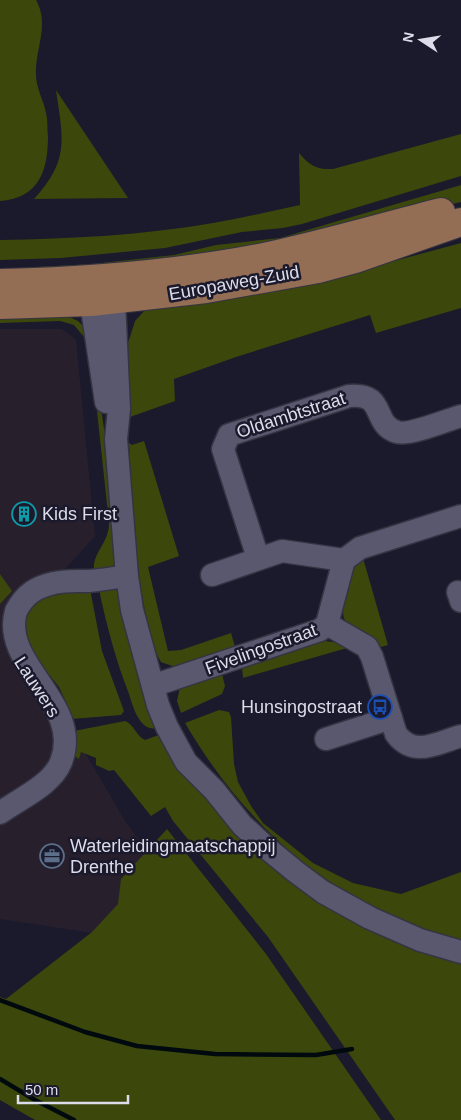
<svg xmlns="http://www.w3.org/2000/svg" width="461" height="1120" font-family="Arial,sans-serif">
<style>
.commercial{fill:#281f2d}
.green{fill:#3b470b}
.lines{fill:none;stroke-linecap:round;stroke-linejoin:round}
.stream{stroke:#000a0e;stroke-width:4.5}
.minor-casing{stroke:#353443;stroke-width:25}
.major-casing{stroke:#353443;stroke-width:30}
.minor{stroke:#59586e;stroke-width:22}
.major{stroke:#946e54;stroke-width:28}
.labels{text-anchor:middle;stroke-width:5;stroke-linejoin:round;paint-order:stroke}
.street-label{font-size:18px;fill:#dcdcea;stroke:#1b192c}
.poi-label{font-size:18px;fill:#dcdcea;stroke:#1b192c;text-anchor:start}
</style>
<rect width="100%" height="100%" fill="#1b192c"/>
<path class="commercial" d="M0,329H62L76,340L95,536L44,592L16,636L127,824L226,953L0,919Z"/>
<g class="green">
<path d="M0,0H36C50,24 35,50 36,75C36,88 44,101 46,113C48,120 47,128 48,136C48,171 39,198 0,201Z"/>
<path d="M56,90L128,198L34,199C70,160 63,139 56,90Z"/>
<path d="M461,134V176L302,224L283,228L242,232L165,248L61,258L0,260V240C71,239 143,235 213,223C242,218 271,211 300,205L299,153C309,165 317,170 333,169Z"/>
<path d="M461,185V202L240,256L0,278V269L92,264L174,255L216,245L280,238Z"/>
<path d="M461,243V308L376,333L370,315L236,357L174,379L175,401L130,417L128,343L135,321L146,309L316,282Z"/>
<path d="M0,316H67L78,321L85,328L97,383L109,461L116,562L113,568L94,571C92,552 109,544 109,523L94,383L85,338L74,325L60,321L0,323Z"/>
<path d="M144,441L179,556L148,567L168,651L181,650L231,633L236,650L175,667L161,662L157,655C134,586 132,515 129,443L132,445Z"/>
<path d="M363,558L388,645L377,648C368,640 352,630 345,620C338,609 352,571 358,560Z"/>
<path d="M0,574L12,591L0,604Z"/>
<path d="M98,585L118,587L158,728C153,729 149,729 144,725C136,718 132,704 129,694C115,658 106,623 98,585Z"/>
<path d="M90,589L102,651L124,711L121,715L71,719L67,704L59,687L31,652L19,620L47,592Z"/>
<path d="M325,641L340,643L347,648L243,678L242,667Z"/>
<path d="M221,670L225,686L222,694L181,713L177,701L180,687Z"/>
<path d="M219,710L229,712L231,717L234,764L238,782L251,806L263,823L313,863L353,883L401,894L461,872V940C339,911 247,829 185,723Z"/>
<path d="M125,721C134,724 136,736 145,740L167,732L235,830L461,959V1120H395L268,937L173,821L165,807L151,816L114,770L109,771L96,765V758L81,752L79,759L71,753L74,731Z"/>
<path d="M167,829L266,954L381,1120H35L0,1100V997L6,999L92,932L118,904L121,879Z"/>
</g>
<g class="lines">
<g class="stream">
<path d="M0,1000L85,1032L137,1046L215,1054L316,1055L352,1049"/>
<path d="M0,1079L35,1100L74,1120"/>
</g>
<g class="minor-casing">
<g id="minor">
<path d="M104,285L114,300L119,409L116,439L127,576L132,610L158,705L167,727L186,762L214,790L242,825L268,849L296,872L323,892L370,918L420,940L461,952"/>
<path d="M97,287L91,302L106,402"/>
<path d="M258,558L223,449L229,435L349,396C387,392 371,424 397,432C409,436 447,420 461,416"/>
<path d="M212,575L282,551L344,560"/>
<path d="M458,592L461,601"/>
<path d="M327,624L367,647L372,657L396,734C414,758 437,743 461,736"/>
<path d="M155,685L320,630L327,624L344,560L360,548L461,516"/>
<path d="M326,739L391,718"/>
<path d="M0,813C19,799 52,785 61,762C84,703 0,665 16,611C25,594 36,587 54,583C65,580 78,581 89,581C101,580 114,578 127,576"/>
</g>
</g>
<g class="major-casing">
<g id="major">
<path d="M0,283C89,281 177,274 264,257C324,244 382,227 441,212"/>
<path d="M0,305L91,302L206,289L318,269L355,259L461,222"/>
</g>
</g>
<use href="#minor" class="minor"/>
<use href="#major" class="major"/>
</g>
<defs>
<g id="building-ring" transform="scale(1.25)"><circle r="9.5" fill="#1b192c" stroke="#0f9aa8" stroke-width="1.5"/><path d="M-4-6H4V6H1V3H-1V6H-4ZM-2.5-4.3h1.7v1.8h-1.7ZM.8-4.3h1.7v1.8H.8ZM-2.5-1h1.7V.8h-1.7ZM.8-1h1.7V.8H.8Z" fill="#0f9aa8"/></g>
<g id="bus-ring" transform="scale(1.25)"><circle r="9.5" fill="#1b192c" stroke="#1a4fb4" stroke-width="1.5"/><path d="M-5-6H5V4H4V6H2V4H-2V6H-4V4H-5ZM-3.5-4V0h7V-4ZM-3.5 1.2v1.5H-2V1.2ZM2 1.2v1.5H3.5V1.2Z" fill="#1a4fb4"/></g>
<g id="office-ring" transform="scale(1.25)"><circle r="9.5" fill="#1b192c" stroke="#5c6f8a" stroke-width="1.5"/><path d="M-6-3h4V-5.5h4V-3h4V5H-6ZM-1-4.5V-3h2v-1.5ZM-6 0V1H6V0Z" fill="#5c6f8a"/></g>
</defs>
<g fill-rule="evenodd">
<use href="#building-ring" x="24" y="514"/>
<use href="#bus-ring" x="380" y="707"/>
<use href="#office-ring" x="52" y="856"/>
</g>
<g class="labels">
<g class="street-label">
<text transform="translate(234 283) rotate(-10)" y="6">Europaweg-Zuid</text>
<text transform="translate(291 415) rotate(-18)" y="6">Oldambtstraat</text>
<text transform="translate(261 649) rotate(-20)" y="6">Fivelingostraat</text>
<text transform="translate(37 687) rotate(57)" y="6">Lauwers</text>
</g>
<g class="poi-label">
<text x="42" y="520">Kids First</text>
<text x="362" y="713" text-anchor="end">Hunsingostraat</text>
<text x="70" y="852">Waterleidingmaatschappij<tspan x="70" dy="21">Drenthe</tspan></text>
</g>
</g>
<g transform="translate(421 40) rotate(282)" stroke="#1b192c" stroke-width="4" paint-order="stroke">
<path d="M0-4L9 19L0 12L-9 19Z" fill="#dcdcea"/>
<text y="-8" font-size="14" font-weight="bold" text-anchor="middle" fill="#dcdcea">N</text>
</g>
<path d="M18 1095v8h110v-8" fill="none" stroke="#dcdcea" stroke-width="2.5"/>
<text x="25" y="1095" font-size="15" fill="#dcdcea" stroke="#1b192c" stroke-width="4" paint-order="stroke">50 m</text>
</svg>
